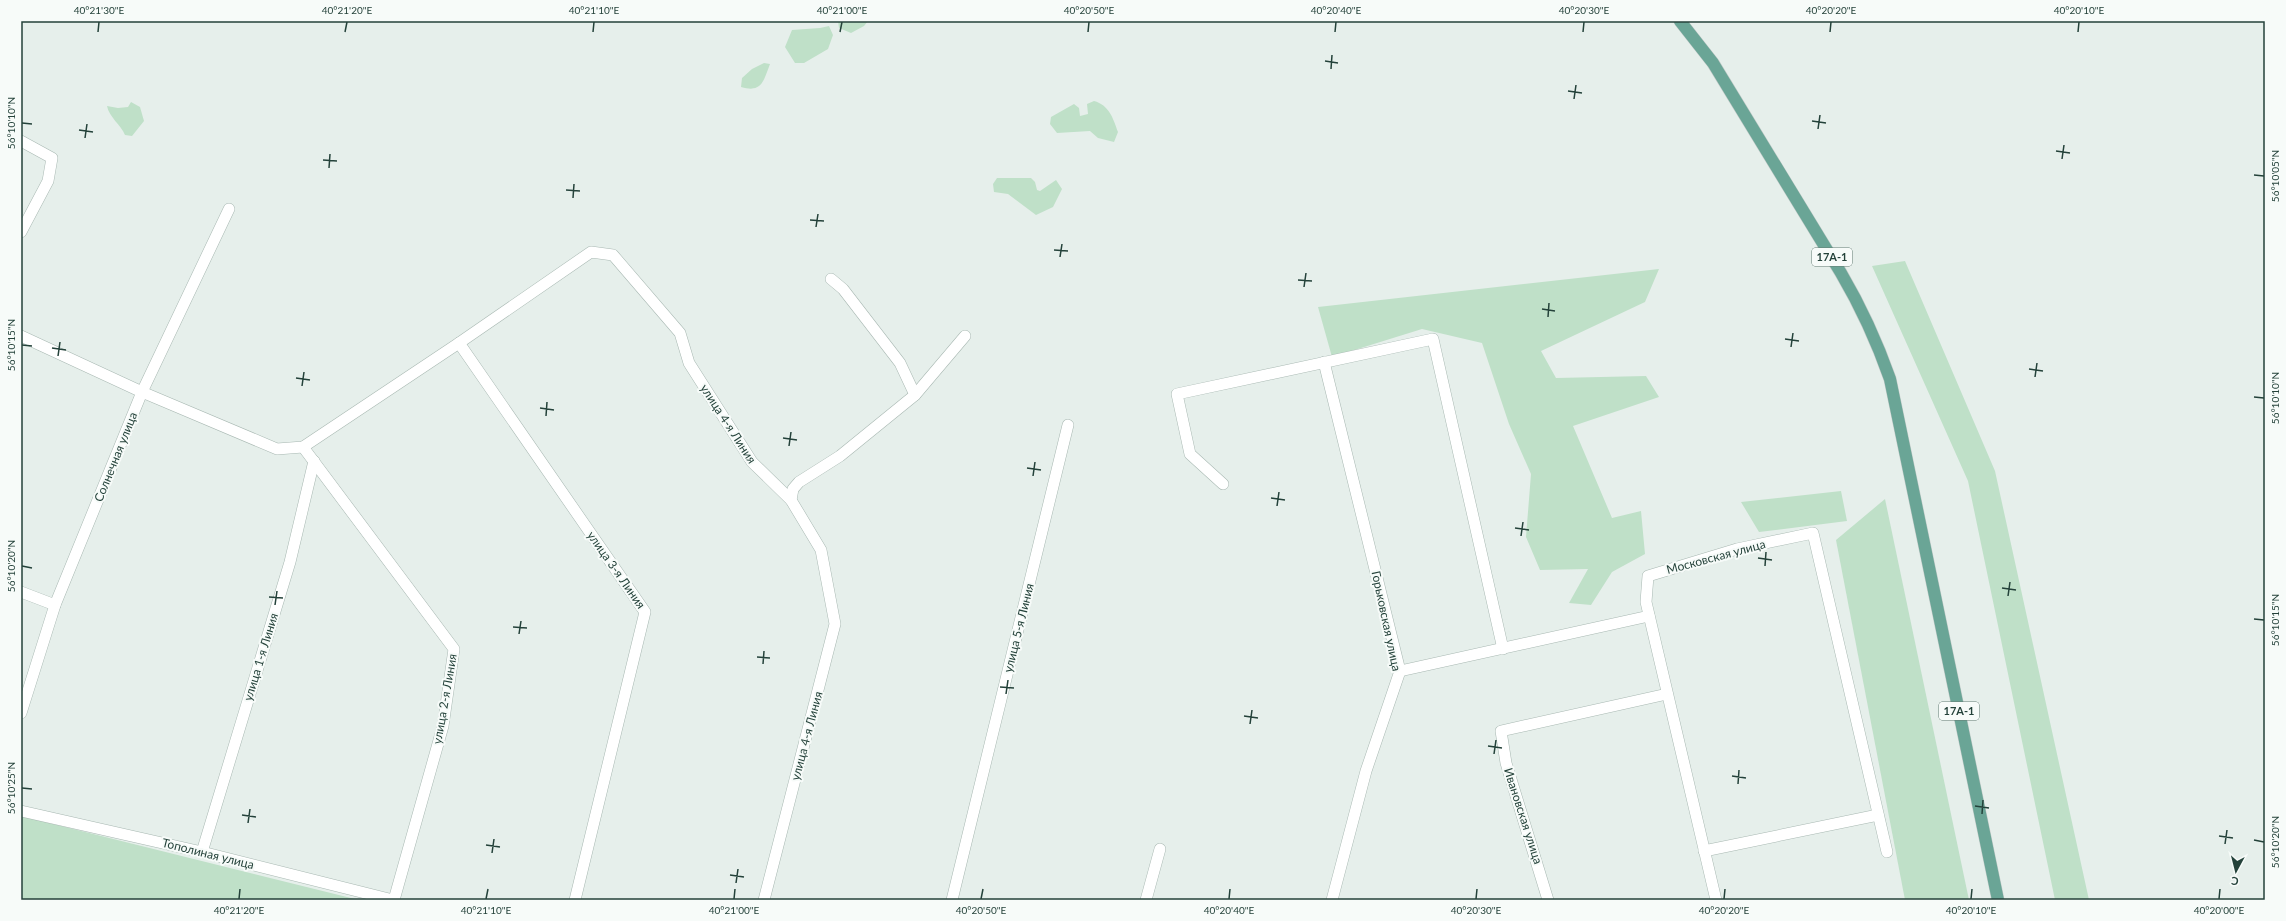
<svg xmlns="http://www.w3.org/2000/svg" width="2286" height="921" font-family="Lato,sans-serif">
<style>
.green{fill:#bfe0c8}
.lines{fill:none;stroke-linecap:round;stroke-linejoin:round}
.minor-casing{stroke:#a8b8b2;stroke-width:12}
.primary-casing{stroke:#c2cac8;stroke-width:13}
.minor{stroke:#fff;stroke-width:11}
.primary{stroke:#6aa596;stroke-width:12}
.ticks{fill:none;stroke:#24423a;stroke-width:1.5}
.labels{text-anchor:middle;stroke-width:4;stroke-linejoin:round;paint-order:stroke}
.shield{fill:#f7fbf9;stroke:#637a73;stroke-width:1}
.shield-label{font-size:11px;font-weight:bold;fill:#24423a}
.street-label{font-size:12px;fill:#24423a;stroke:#f7fbf9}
.neatline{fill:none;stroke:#24423a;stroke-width:1.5}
.ticks-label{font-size:10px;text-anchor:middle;fill:#24423a}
</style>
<rect width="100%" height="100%" fill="#e6efeb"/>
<g class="green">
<path d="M838,21H868L864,26L851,33L839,28Z"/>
<path d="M829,26L833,35L828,49L804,63H795L785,47L792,30L820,28Z"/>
<path d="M764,63L770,64C763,82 762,93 741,87L742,78L752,69Z"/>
<path d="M1094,101C1109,105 1113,118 1118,132L1114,142L1098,138L1090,131L1057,133L1050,124L1051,117L1074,104L1079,108L1080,116L1088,114L1087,104Z"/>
<path d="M131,102L140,107L144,121L132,136L125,135C121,125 109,117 107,106L118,108L128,107Z"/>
<path d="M997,178H1031L1035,182L1037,190L1040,191L1056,180L1062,189L1053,207L1036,215L1008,194L994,192L993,184Z"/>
<path d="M1905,261L1995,471L2089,900H2055L1968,481L1872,266Z"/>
<path d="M1659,269L1645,302L1541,351L1556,378L1646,376L1659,397L1573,426L1612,518L1641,511L1645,554L1612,572L1591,605L1569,603L1588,569L1540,570L1526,537L1531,474L1509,424L1482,343L1422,329L1332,357L1318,307Z"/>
<path d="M1841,491L1847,521L1759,532L1741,502Z"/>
<path d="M1885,499L1969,900H1905L1836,540Z"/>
<path d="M21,816L359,900H21Z"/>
</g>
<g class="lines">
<g class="minor-casing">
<g id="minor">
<path d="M21,141L52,158L48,181L21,232"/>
<path d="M831,279L843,289L900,363L915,395"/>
<path d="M21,336L142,392L277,449L303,447L459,343L591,252L613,255L680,333L689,363L752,462L791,500L821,550L835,624L764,900"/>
<path d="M459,343L645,612L575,900"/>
<path d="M1324,362L1400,671L1366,771L1332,900"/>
<path d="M303,447L454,649L443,726L394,900"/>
<path d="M1223,484L1190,454L1177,394L1433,339L1503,649"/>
<path d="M791,500L793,489L799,482L840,456L915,395L965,336"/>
<path d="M21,592L55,605"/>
<path d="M1400,671L1649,616"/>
<path d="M21,713L55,605L142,392L229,209"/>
<path d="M21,811L202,852L393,900"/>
<path d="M1704,851L1878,815"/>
<path d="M202,852L290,562L314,461"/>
<path d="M952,900L1068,425"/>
<path d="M1146,900L1160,849"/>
<path d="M1548,900L1506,763L1501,731L1667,694"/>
<path d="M1716,900L1646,602L1648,576L1737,549L1813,533L1887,852"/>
</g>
</g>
<g class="primary-casing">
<path id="primary" d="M1680,21L1713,63L1841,273C1861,307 1877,342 1890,379L1998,900"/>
</g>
<use href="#minor" class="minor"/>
<use href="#primary" class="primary"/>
</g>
<path class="ticks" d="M98,32L99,22M345,32L347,22M593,32L594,22M840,32L842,22M1088,32L1089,22M1335,32L1336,22M1583,32L1584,22M1830,32L1831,22M2078,32L2079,22M1325,61L1338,63M1331,69L1332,55M1568,91L1582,93M1574,99L1576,85M1812,121L1826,123M22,123L32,124M1818,129L1820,115M79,130L93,132M85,138L87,124M2056,151L2070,153M2062,159L2064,145M323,160L337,161M329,168L330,154M2254,175L2264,176M566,190L580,191M573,198L574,184M810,220L824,221M816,227L818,214M1054,250L1068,251M1060,257L1062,244M1298,280L1312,281M1304,287L1306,273M1542,309L1555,311M1548,317L1549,303M1785,339L1799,341M22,345L32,346M1791,347L1793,333M52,348L66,350M58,356L60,342M2029,369L2043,371M2035,377L2037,363M296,378L310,380M302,386L304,372M2254,397L2264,398M540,408L554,410M546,416L547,402M783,438L797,440M789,446L791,432M1027,468L1041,470M1033,476L1035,462M1271,498L1285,500M1277,506L1279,492M1515,528L1529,530M1521,536L1523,522M1758,558L1772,560M22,566L32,568M1765,566L1766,552M2002,588L2016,590M2008,596L2010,582M269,597L283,598M275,605L277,591M2254,619L2264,620M513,627L527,628M519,634L521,621M757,657L770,658M763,664L764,651M1000,687L1014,688M1006,694L1008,680M1244,716L1258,718M1250,724L1252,710M1488,746L1502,748M1494,754L1496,740M1732,776L1746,778M1738,784L1739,770M22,788L32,789M1975,806L1989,808M1982,814L1983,800M242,815L256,817M248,823L250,809M2219,836L2233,838M2254,840L2264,842M2225,844L2227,830M486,845L500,847M492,853L494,839M730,875L744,877M736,883L738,869M239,899L240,889M486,899L488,889M734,899L735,889M981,899L983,889M1229,899L1230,889M1476,899L1477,889M1724,899L1725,889M1971,899L1972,889M2219,899L2220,889"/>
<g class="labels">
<g class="shield">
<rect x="1812" y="248" width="40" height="18" rx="3"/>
<rect x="1939" y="702" width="40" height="18" rx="3"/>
</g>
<g class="shield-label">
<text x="1832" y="261">17А-1</text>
<text x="1959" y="715">17А-1</text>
</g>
<g class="street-label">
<text transform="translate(728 424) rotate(57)" y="4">улица 4-я Линия</text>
<text transform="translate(116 457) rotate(-68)" y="4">Солнечная улица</text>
<text transform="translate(1716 557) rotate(-15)" y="4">Московская улица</text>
<text transform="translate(616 570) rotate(55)" y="4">улица 3-я Линия</text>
<text transform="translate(1386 621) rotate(78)" y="4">Горьковская улица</text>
<text transform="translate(1019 628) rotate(-76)" y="4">улица 5-я Линия</text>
<text transform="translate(261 657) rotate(-73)" y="4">улица 1-я Линия</text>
<text transform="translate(445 699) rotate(-80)" y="4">улица 2-я Линия</text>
<text transform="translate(807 736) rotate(-75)" y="4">улица 4-я Линия</text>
<text transform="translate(1523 816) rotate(72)" y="4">Ивановская улица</text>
<text transform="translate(208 854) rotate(14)" y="4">Тополиная улица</text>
</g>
</g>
<rect width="2286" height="921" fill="none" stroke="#f7fbf9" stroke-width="44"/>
<g transform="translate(2236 871) rotate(187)" stroke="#f7fbf9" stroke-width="3" paint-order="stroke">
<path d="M0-3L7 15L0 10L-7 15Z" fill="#24423a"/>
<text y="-6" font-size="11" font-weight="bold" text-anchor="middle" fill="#24423a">С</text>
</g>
<rect x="22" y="22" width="2242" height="877" class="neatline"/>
<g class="ticks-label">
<text x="99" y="14">40°21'30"E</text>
<text x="347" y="14">40°21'20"E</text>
<text x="594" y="14">40°21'10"E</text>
<text x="842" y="14">40°21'00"E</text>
<text x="1089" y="14">40°20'50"E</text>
<text x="1336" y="14">40°20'40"E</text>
<text x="1584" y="14">40°20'30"E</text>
<text x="1831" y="14">40°20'20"E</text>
<text x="2079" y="14">40°20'10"E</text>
<text transform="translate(11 123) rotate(-90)" y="4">56°10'10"N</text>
<text transform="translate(2275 176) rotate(-90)" y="4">56°10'05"N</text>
<text transform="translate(11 345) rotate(-90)" y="4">56°10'15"N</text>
<text transform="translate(2275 398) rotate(-90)" y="4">56°10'10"N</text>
<text transform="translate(11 566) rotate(-90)" y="4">56°10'20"N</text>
<text transform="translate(2275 620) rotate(-90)" y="4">56°10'15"N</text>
<text transform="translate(11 788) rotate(-90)" y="4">56°10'25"N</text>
<text transform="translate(2275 842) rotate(-90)" y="4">56°10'20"N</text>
<text x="239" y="914">40°21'20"E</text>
<text x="486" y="914">40°21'10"E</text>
<text x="734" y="914">40°21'00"E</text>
<text x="981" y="914">40°20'50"E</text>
<text x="1229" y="914">40°20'40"E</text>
<text x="1476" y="914">40°20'30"E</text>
<text x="1724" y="914">40°20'20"E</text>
<text x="1971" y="914">40°20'10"E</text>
<text x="2219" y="914">40°20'00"E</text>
</g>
</svg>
